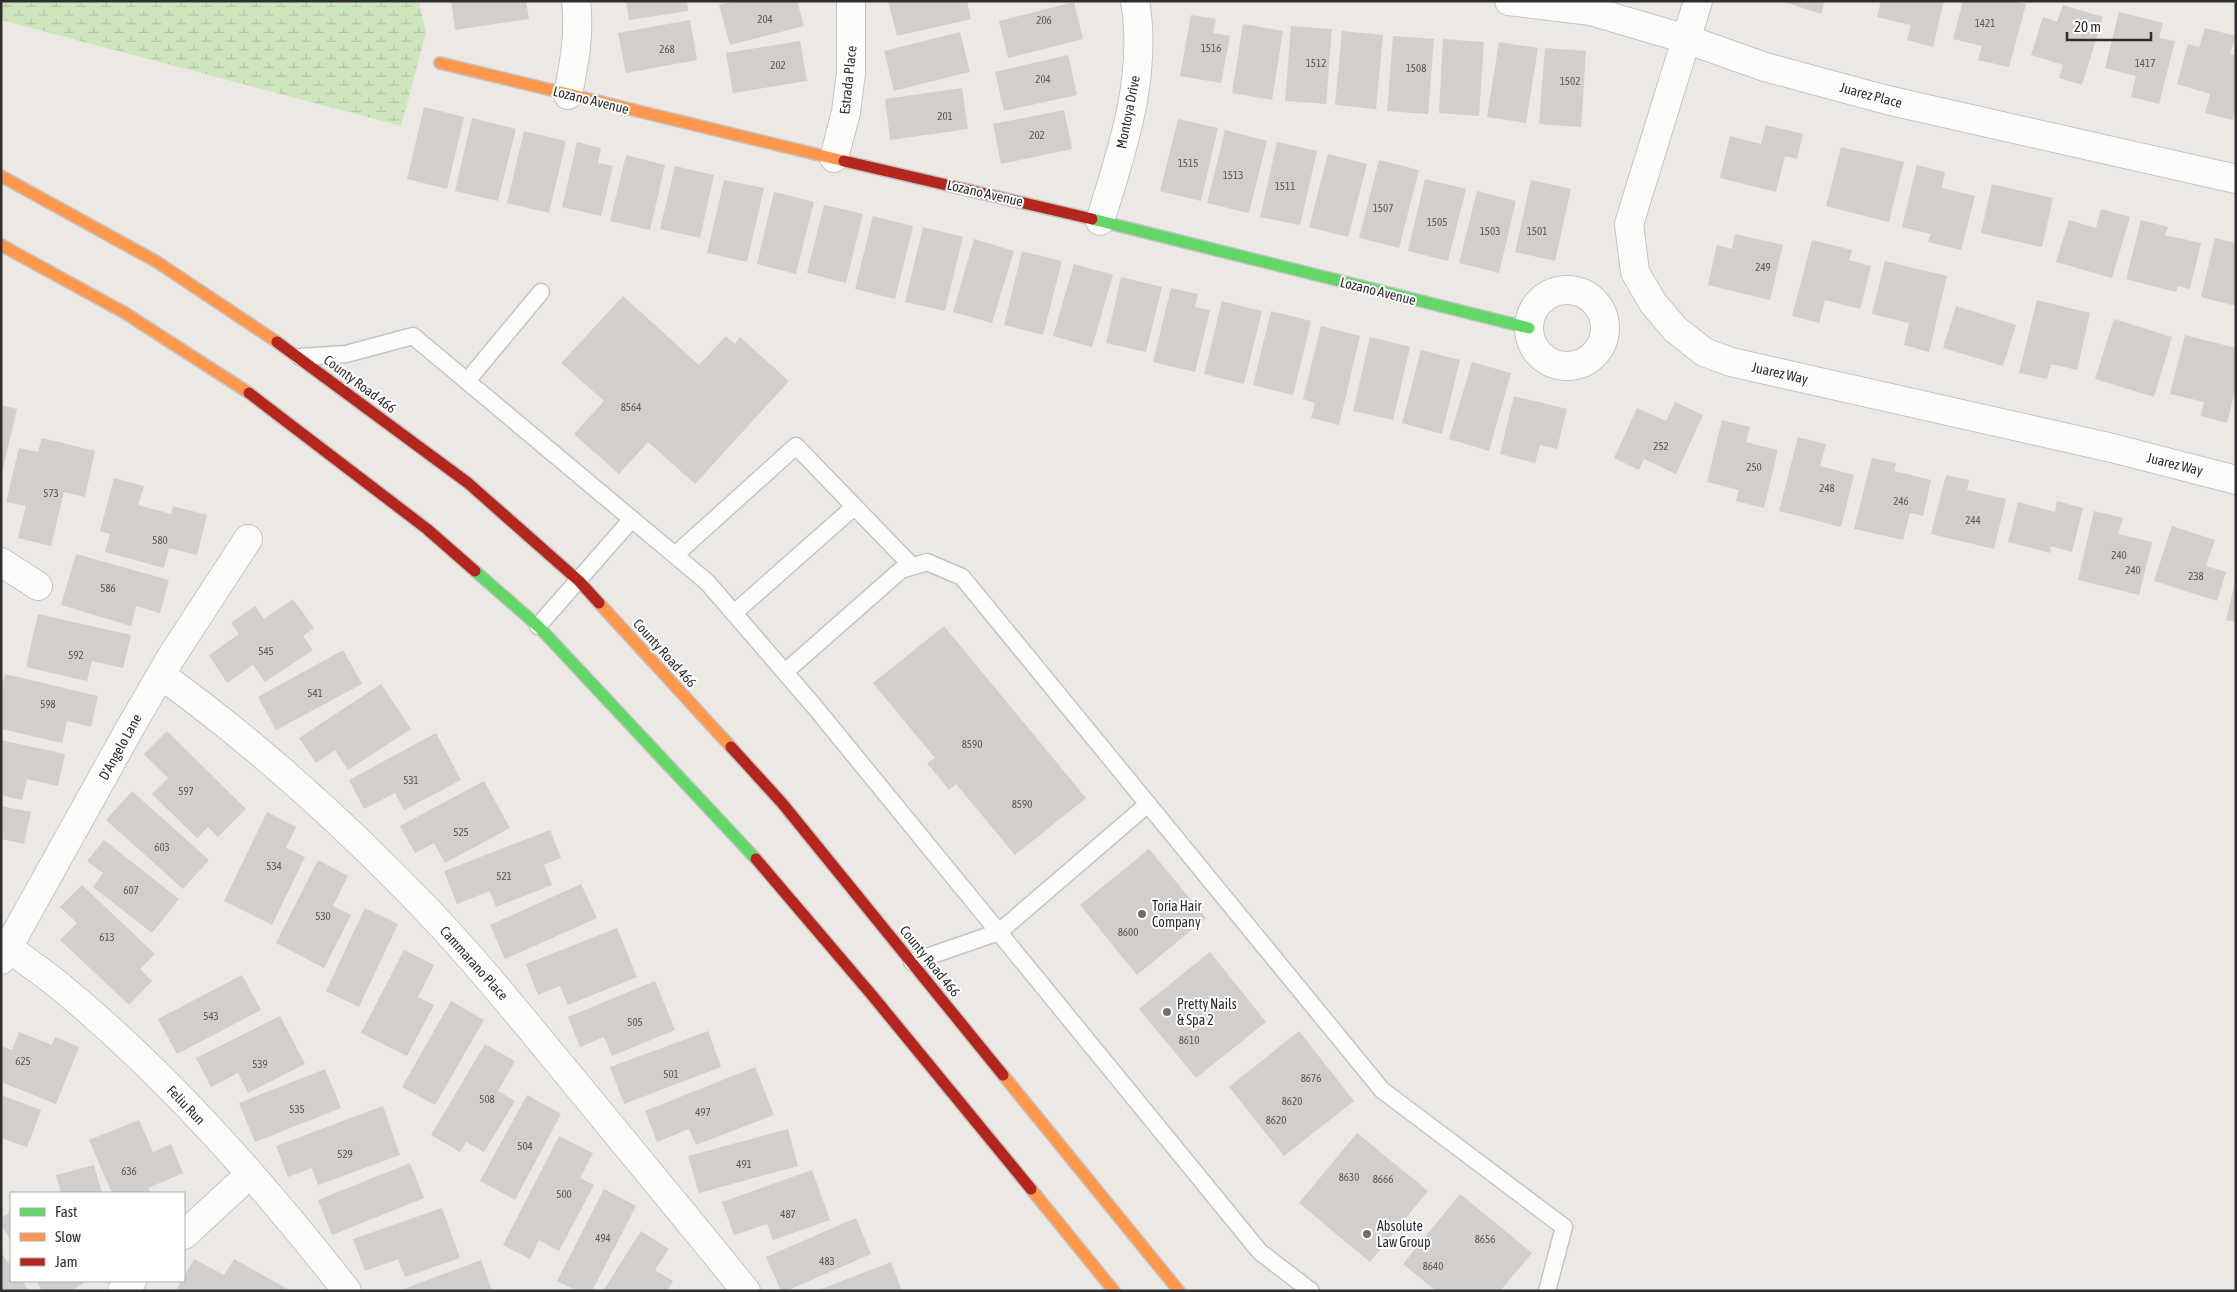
<svg xmlns="http://www.w3.org/2000/svg" width="2237" height="1292" font-family="'Asap Condensed',sans-serif">
<style>
.wetland{fill:url(#wetland-marsh)}
.building{fill:#d1cecb}
.lines{fill:none;stroke-linecap:round;stroke-linejoin:round}
.lane-casing{stroke:#c5c4c5;stroke-width:19}
.street-casing{stroke:#c5c4c5;stroke-width:30}
.fast-casing{stroke:#c5c4c5;stroke-width:14}
.slow-casing{stroke:#c5c4c5;stroke-width:14}
.jam-casing{stroke:#c5c4c5;stroke-width:14}
.lane{stroke:#fcfcfb;stroke-width:16}
.street{stroke:#fcfcfb;stroke-width:28}
.fast{stroke:#63d668;stroke-width:11}
.slow{stroke:#ff974d;stroke-width:11}
.jam{stroke:#b3261e;stroke-width:11}
.poi-dot{fill:#706f6e;stroke:#fff;stroke-width:2}
.labels{text-anchor:middle;stroke-width:4;stroke-linejoin:round;paint-order:stroke}
.number-label{font-size:11px;fill:#585857}
.street-label{font-size:14px;fill:#2e2e2e;stroke:#fff}
.poi-label{font-size:14px;fill:#2e2e2e;stroke:#fff;text-anchor:start}
</style>
<defs>
<pattern id="wetland-marsh" width="20" height="14" patternUnits="userSpaceOnUse" patternTransform="scale(1.25)"><rect width="20" height="14" fill="#cee6be"/><path d="M1 5h8M5 5V1M11 12h8M15 12V8" fill="none" stroke="#b1c6a4"/></pattern>
</defs>
<rect width="100%" height="100%" fill="#ece8e4"/>
<path class="wetland" d="M1,1H419L426,33L401,126L1,20Z"/>
<g class="building">
<path d="M451,1H526L529,19L455,30Z"/>
<path d="M626,1H687L688,11L629,20Z"/>
<path d="M734,1H797L804,26L730,45L719,5Z"/>
<path d="M888,1H967L971,19L897,36Z"/>
<path d="M1781,1H1825L1821,14Z"/>
<path d="M1881,1H1944L1933,47L1907,40L1911,25L1877,17Z"/>
<path d="M1963,1H2015L2026,4L2009,67L1978,60L1982,46L1953,39Z"/>
<path d="M1074,2L1083,39L1008,58L999,21Z"/>
<path d="M2063,5L2103,17L2082,85L2059,78L2063,65L2031,55L2043,17L2057,22Z"/>
<path d="M2119,12L2163,23L2159,38L2175,41L2159,104L2131,97L2136,76L2105,68Z"/>
<path d="M1191,15L1216,19L1213,33L1230,36L1221,83L1180,76Z"/>
<path d="M690,20L697,60L626,73L618,33Z"/>
<path d="M1243,24L1283,31L1272,100L1232,93Z"/>
<path d="M1291,26L1332,29L1326,104L1285,101Z"/>
<path d="M2205,28L2236,36L2230,54L2236,55V109L2233,120L2205,113L2210,94L2177,84L2188,44L2199,47Z"/>
<path d="M1342,31L1383,35L1376,109L1335,105Z"/>
<path d="M960,32L970,72L894,91L884,51Z"/>
<path d="M1393,36L1434,39L1428,114L1387,111Z"/>
<path d="M1443,39L1484,42L1479,116L1439,113Z"/>
<path d="M800,41L807,81L733,93L726,53Z"/>
<path d="M1499,42L1538,48L1526,123L1487,117Z"/>
<path d="M1545,48L1586,51L1581,127L1539,124Z"/>
<path d="M1068,55L1077,95L1004,111L995,72Z"/>
<path d="M962,88L968,129L890,140L885,99Z"/>
<path d="M424,107L464,117L447,189L407,179Z"/>
<path d="M1064,110L1072,149L1001,164L993,124Z"/>
<path d="M472,118L516,129L498,201L455,191Z"/>
<path d="M1178,119L1218,128L1201,201L1160,191Z"/>
<path d="M1766,125L1803,134L1797,159L1785,156L1776,192L1720,178L1730,136L1761,144Z"/>
<path d="M1225,130L1267,141L1249,213L1207,203Z"/>
<path d="M524,131L566,141L549,213L507,203Z"/>
<path d="M577,142L601,148L598,163L613,166L601,216L562,207Z"/>
<path d="M1277,142L1317,151L1300,225L1260,217Z"/>
<path d="M1841,147L1904,162L1889,222L1826,206Z"/>
<path d="M1328,154L1367,164L1348,237L1309,227Z"/>
<path d="M626,155L665,165L650,230L610,221Z"/>
<path d="M1379,160L1419,170L1399,248L1359,238Z"/>
<path d="M1917,165L1945,172L1942,188L1975,196L1961,250L1928,242L1931,234L1902,227Z"/>
<path d="M675,166L714,175L700,238L660,229Z"/>
<path d="M1425,179L1466,189L1448,261L1408,251Z"/>
<path d="M724,180L764,188L747,262L707,253Z"/>
<path d="M1531,180L1571,189L1555,261L1515,252Z"/>
<path d="M1992,184L2053,198L2042,247L1981,233Z"/>
<path d="M1477,191L1516,201L1499,273L1459,263Z"/>
<path d="M774,192L814,202L796,274L757,264Z"/>
<path d="M824,205L863,214L846,283L807,273Z"/>
<path d="M2101,209L2130,217L2112,278L2056,262L2069,220L2096,228Z"/>
<path d="M873,216L913,226L895,299L855,289Z"/>
<path d="M2141,220L2168,227L2165,235L2201,243L2190,289L2178,286L2176,292L2126,279Z"/>
<path d="M923,227L963,237L945,311L905,302Z"/>
<path d="M1735,234L1783,245L1770,300L1708,285L1717,245L1732,249Z"/>
<path d="M2215,238L2236,243V306L2201,297Z"/>
<path d="M974,239L1014,251L992,323L953,312Z"/>
<path d="M1812,240L1852,250L1849,260L1871,266L1860,309L1825,300L1819,323L1792,316Z"/>
<path d="M1022,251L1062,261L1043,335L1004,325Z"/>
<path d="M1885,261L1947,276L1929,352L1904,345L1909,323L1872,314Z"/>
<path d="M1074,264L1113,275L1092,347L1053,336Z"/>
<path d="M1121,277L1162,287L1146,352L1106,343Z"/>
<path d="M1171,288L1198,294L1195,307L1210,310L1195,372L1153,362Z"/>
<path d="M623,296L699,365L726,336L735,344L740,337L789,381L695,484L648,442L619,474L574,434L604,401L561,363Z"/>
<path d="M2037,300L2090,313L2077,370L2051,364L2047,379L2019,373Z"/>
<path d="M1222,301L1262,311L1244,384L1204,374Z"/>
<path d="M1956,306L2016,325L2003,366L1943,348Z"/>
<path d="M1271,311L1311,321L1293,395L1253,385Z"/>
<path d="M2114,319L2172,337L2154,397L2095,379Z"/>
<path d="M1321,326L1360,336L1339,425L1311,418L1315,403L1303,399Z"/>
<path d="M2185,335L2236,348V386L2227,423L2201,416L2204,402L2170,394Z"/>
<path d="M1370,337L1410,347L1393,420L1353,411Z"/>
<path d="M1421,350L1460,360L1442,434L1402,423Z"/>
<path d="M1472,362L1511,373L1489,451L1449,439Z"/>
<path d="M1514,396L1567,409L1557,449L1540,445L1535,463L1500,454Z"/>
<path d="M1675,402L1703,415L1676,474L1644,459L1639,470L1614,458L1637,408L1666,421Z"/>
<path d="M1,405L17,409L2,472H1Z"/>
<path d="M1722,420L1750,427L1746,442L1778,450L1764,508L1736,501L1739,490L1707,482Z"/>
<path d="M1798,437L1826,444L1820,466L1854,475L1841,527L1779,511Z"/>
<path d="M42,438L95,451L85,497L64,492L51,546L18,538L26,506L6,502L19,448L38,452Z"/>
<path d="M1872,458L1896,463L1894,471L1931,480L1923,516L1910,513L1903,540L1854,529Z"/>
<path d="M1946,475L1969,480L1967,490L2006,499L1994,549L1931,534Z"/>
<path d="M114,478L144,486L138,505L171,514L173,506L207,515L197,555L169,548L164,568L105,552L110,534L100,531Z"/>
<path d="M2057,501L2083,508L2072,552L2051,546L2050,553L2008,542L2018,502L2055,512Z"/>
<path d="M2094,511L2123,518L2118,534L2152,542L2139,595L2078,580Z"/>
<path d="M2172,526L2215,540L2206,566L2226,572L2217,601L2154,581Z"/>
<path d="M76,554L169,580L160,613L136,606L131,626L61,605Z"/>
<path d="M2235,582H2236V622L2226,620Z"/>
<path d="M293,599L314,628L303,636L313,650L265,682L253,665L227,683L209,655L239,634L231,623L255,606L264,619Z"/>
<path d="M38,614L131,635L123,668L92,661L87,681L26,667Z"/>
<path d="M944,626L1086,798L1015,855L956,784L949,790L927,763L935,758L873,683Z"/>
<path d="M343,650L362,684L276,730L258,697Z"/>
<path d="M5,674L98,696L91,727L67,721L62,743L1,729V688Z"/>
<path d="M381,684L411,729L348,770L335,750L316,763L299,738Z"/>
<path d="M167,731L246,809L218,837L208,827L197,838L152,794L168,778L144,754Z"/>
<path d="M436,733L461,780L404,810L395,793L364,809L349,780Z"/>
<path d="M1,740L65,754L58,786L27,779L22,800L1,795Z"/>
<path d="M484,781L510,828L445,863L434,843L415,853L400,826Z"/>
<path d="M132,791L209,860L183,889L106,820Z"/>
<path d="M1,806L31,812L24,844L1,839Z"/>
<path d="M267,812L296,827L286,848L305,857L272,925L224,901Z"/>
<path d="M550,830L561,858L544,865L552,885L496,907L490,891L457,904L444,871Z"/>
<path d="M104,840L179,899L152,933L93,887L103,873L87,861Z"/>
<path d="M1149,849L1206,918L1137,975L1080,905Z"/>
<path d="M318,860L348,876L333,906L351,915L324,968L276,943Z"/>
<path d="M581,884L597,918L505,959L490,925Z"/>
<path d="M82,885L155,954L140,969L152,981L129,1005L60,940L77,923L60,907Z"/>
<path d="M365,908L398,924L359,1007L326,991Z"/>
<path d="M617,928L637,977L568,1005L560,986L538,995L526,964Z"/>
<path d="M404,950L434,965L418,997L434,1005L407,1056L361,1033Z"/>
<path d="M1210,952L1266,1022L1196,1078L1139,1009Z"/>
<path d="M242,975L261,1010L177,1054L158,1019Z"/>
<path d="M655,981L675,1030L612,1056L604,1037L580,1047L568,1017Z"/>
<path d="M451,1001L484,1020L435,1105L402,1087Z"/>
<path d="M280,1016L305,1064L248,1093L238,1073L211,1087L196,1058Z"/>
<path d="M708,1031L721,1067L624,1104L610,1067Z"/>
<path d="M1299,1031L1354,1101L1284,1156L1229,1087Z"/>
<path d="M19,1032L52,1045L55,1037L79,1047L56,1104L1,1082V1046L12,1050Z"/>
<path d="M485,1044L515,1061L498,1091L515,1101L484,1152L466,1142L460,1152L431,1135Z"/>
<path d="M755,1067L774,1115L696,1145L689,1129L657,1142L645,1111Z"/>
<path d="M325,1069L341,1108L255,1142L239,1103Z"/>
<path d="M1,1095L41,1110L27,1147L1,1138Z"/>
<path d="M527,1095L561,1114L515,1200L480,1181Z"/>
<path d="M383,1106L400,1155L318,1185L312,1168L288,1177L276,1146Z"/>
<path d="M139,1120L153,1152L171,1144L183,1173L148,1188L151,1193H112L89,1140Z"/>
<path d="M788,1129L798,1166L699,1193L688,1156Z"/>
<path d="M1357,1133L1428,1191L1370,1262L1299,1203Z"/>
<path d="M559,1136L593,1153L580,1178L594,1185L559,1251L539,1240L530,1259L503,1245Z"/>
<path d="M410,1163L424,1198L332,1235L318,1200Z"/>
<path d="M94,1165L102,1193H61L56,1175Z"/>
<path d="M812,1170L830,1220L773,1240L767,1224L734,1235L722,1202Z"/>
<path d="M604,1189L636,1206L592,1291H577L557,1281Z"/>
<path d="M1460,1194L1532,1253L1500,1291H1436L1403,1264Z"/>
<path d="M442,1208L460,1258L405,1277L398,1259L365,1271L353,1239Z"/>
<path d="M11,1212V1241L1,1224V1218Z"/>
<path d="M856,1218L871,1254L786,1291H781L766,1257Z"/>
<path d="M641,1231L669,1249L655,1270L673,1281L667,1291H603Z"/>
<path d="M1,1253L11,1266V1281H22L29,1291H1Z"/>
<path d="M194,1259L224,1275L234,1259L291,1291H181L177,1289L181,1281H184V1277Z"/>
<path d="M481,1260L492,1291H398Z"/>
<path d="M891,1262L902,1291H816Z"/>
<path d="M36,1281H85V1282L71,1291H42Z"/>
</g>
<g class="lines">
<g class="lane-casing">
<g id="lane">
<path d="M300,357L346,354L413,336L707,582L814,706L1260,1252L1311,1291"/>
<path d="M467,381L541,292"/>
<path d="M675,555L796,446L912,566"/>
<path d="M734,613L854,507"/>
<path d="M538,626L632,519"/>
<path d="M785,672L901,570L927,562L962,577L1382,1090L1564,1227L1547,1291"/>
<path d="M912,962L999,932L1148,804"/>
</g>
</g>
<g class="street-casing">
<g id="street">
<path d="M1509,1L1591,11L1686,39L1765,67L1887,100L2236,179"/>
<path d="M1698,1L1629,224L1635,272L1653,303L1675,329L1704,352L1731,362L2112,448L2236,480"/>
<path d="M568,95C574,63 580,34 576,1"/>
<path d="M834,158L846,112L851,73V1"/>
<path d="M1100,221C1122,151 1148,76 1135,1"/>
<circle cx="1567" cy="328" r="38"/>
<path d="M1,562L38,586"/>
<path d="M161,675C258,745 347,826 430,913C482,968 529,1027 577,1085C634,1154 690,1222 746,1291"/>
<path d="M1,942C19,956 38,969 56,983C165,1072 260,1180 347,1291"/>
<path d="M1,960L130,728L170,659L248,539"/>
<path d="M184,1235L250,1174"/>
<path d="M122,1291L132,1281"/>
</g>
</g>
<g class="fast-casing">
<g id="fast">
<path d="M1092,219L1529,328"/>
<path d="M475,571L538,626L756,859"/>
</g>
</g>
<g class="slow-casing">
<g id="slow">
<path d="M440,63L844,161"/>
<path d="M1,176L157,262L277,342"/>
<path d="M1,245L125,313L249,393"/>
<path d="M599,603L731,747"/>
<path d="M1003,1075L1179,1291"/>
<path d="M1031,1189L1114,1291"/>
</g>
</g>
<g class="jam-casing">
<g id="jam">
<path d="M844,161L1092,219"/>
<path d="M277,342L468,483L579,581L599,603"/>
<path d="M249,393L427,529L475,571"/>
<path d="M731,747L782,803L1003,1075"/>
<path d="M756,859L871,994L1031,1189"/>
</g>
</g>
<use href="#lane" class="lane"/>
<use href="#street" class="street"/>
<use href="#fast" class="fast"/>
<use href="#slow" class="slow"/>
<use href="#jam" class="jam"/>
</g>
<g class="poi-dot">
<circle cx="1142" cy="914" r="5"/>
<circle cx="1167" cy="1012" r="5"/>
<circle cx="1367" cy="1234" r="5"/>
</g>
<g class="labels">
<g class="number-label">
<text x="765" y="23">204</text>
<text x="1044" y="24">206</text>
<text x="1985" y="27">1421</text>
<text x="1211" y="52">1516</text>
<text x="667" y="53">268</text>
<text x="1316" y="67">1512</text>
<text x="2145" y="67">1417</text>
<text x="778" y="69">202</text>
<text x="1416" y="72">1508</text>
<text x="1043" y="83">204</text>
<text x="1570" y="85">1502</text>
<text x="945" y="120">201</text>
<text x="1037" y="139">202</text>
<text x="1188" y="167">1515</text>
<text x="1233" y="179">1513</text>
<text x="1285" y="190">1511</text>
<text x="1383" y="212">1507</text>
<text x="1437" y="226">1505</text>
<text x="1490" y="235">1503</text>
<text x="1537" y="235">1501</text>
<text x="1763" y="271">249</text>
<text x="631" y="411">8564</text>
<text x="1661" y="450">252</text>
<text x="1754" y="471">250</text>
<text x="1827" y="492">248</text>
<text x="51" y="497">573</text>
<text x="1901" y="505">246</text>
<text x="1973" y="524">244</text>
<text x="160" y="544">580</text>
<text x="2119" y="559">240</text>
<text x="2133" y="574">240</text>
<text x="2196" y="580">238</text>
<text x="108" y="592">586</text>
<text x="266" y="655">545</text>
<text x="76" y="659">592</text>
<text x="315" y="697">541</text>
<text x="48" y="708">598</text>
<text x="972" y="748">8590</text>
<text x="411" y="784">531</text>
<text x="186" y="795">597</text>
<text x="1022" y="808">8590</text>
<text x="461" y="836">525</text>
<text x="162" y="851">603</text>
<text x="274" y="870">534</text>
<text x="504" y="880">521</text>
<text x="131" y="894">607</text>
<text x="323" y="920">530</text>
<text x="1128" y="936">8600</text>
<text x="107" y="941">613</text>
<text x="211" y="1020">543</text>
<text x="635" y="1026">505</text>
<text x="1189" y="1044">8610</text>
<text x="23" y="1065">625</text>
<text x="260" y="1068">539</text>
<text x="671" y="1078">501</text>
<text x="1311" y="1082">8676</text>
<text x="487" y="1103">508</text>
<text x="1292" y="1105">8620</text>
<text x="297" y="1113">535</text>
<text x="703" y="1116">497</text>
<text x="1276" y="1124">8620</text>
<text x="525" y="1150">504</text>
<text x="345" y="1158">529</text>
<text x="744" y="1168">491</text>
<text x="129" y="1175">636</text>
<text x="1349" y="1181">8630</text>
<text x="1383" y="1183">8666</text>
<text x="564" y="1198">500</text>
<text x="788" y="1218">487</text>
<text x="603" y="1242">494</text>
<text x="1485" y="1243">8656</text>
<text x="827" y="1265">483</text>
<text x="1433" y="1270">8640</text>
</g>
<g class="street-label">
<text transform="translate(848 80) rotate(-84)" y="5">Estrada Place</text>
<text transform="translate(1871 95) rotate(15)" y="5">Juarez Place</text>
<text transform="translate(591 100) rotate(14)" y="5">Lozano Avenue</text>
<text transform="translate(1128 112) rotate(-79)" y="5">Montoya Drive</text>
<text transform="translate(985 193) rotate(13)" y="5">Lozano Avenue</text>
<text transform="translate(1378 291) rotate(14)" y="5">Lozano Avenue</text>
<text transform="translate(1780 373) rotate(13)" y="5">Juarez Way</text>
<text transform="translate(360 384) rotate(37)" y="5">County Road 466</text>
<text transform="translate(2175 464) rotate(14)" y="5">Juarez Way</text>
<text transform="translate(665 653) rotate(48)" y="5">County Road 466</text>
<text transform="translate(120 747) rotate(-61)" y="5">D'Angelo Lane</text>
<text transform="translate(930 961) rotate(51)" y="5">County Road 466</text>
<text transform="translate(474 963) rotate(48)" y="5">Cammarano Place</text>
<text transform="translate(186 1105) rotate(46)" y="5">Feliu Run</text>
</g>
<g class="poi-label">
<text x="1152" y="911">Toria Hair<tspan x="1152" dy="16">Company</tspan></text>
<text x="1177" y="1009">Pretty Nails<tspan x="1177" dy="16">&amp; Spa 2</tspan></text>
<text x="1377" y="1231">Absolute<tspan x="1377" dy="16">Law Group</tspan></text>
</g>
</g>
<rect width="2237" height="1292" fill="none" stroke="#2e2e2e" stroke-width="5"/>
<rect x="10" y="1192" width="175" height="90" fill="#ffffff" stroke="#ababab"/>
<rect x="20" y="1208" width="25" height="8" fill="#63d668" stroke="#ababab"/>
<text x="55" y="1217" font-size="15" fill="#2e2e2e">Fast</text>
<rect x="20" y="1233" width="25" height="8" fill="#ff974d" stroke="#ababab"/>
<text x="55" y="1242" font-size="15" fill="#2e2e2e">Slow</text>
<rect x="20" y="1258" width="25" height="8" fill="#b3261e" stroke="#ababab"/>
<text x="55" y="1267" font-size="15" fill="#2e2e2e">Jam</text>
<path d="M2067 32v8h84v-8" fill="none" stroke="#2e2e2e" stroke-width="2.5"/>
<text x="2074" y="32" font-size="15" fill="#2e2e2e" stroke="#ffffff" stroke-width="4" paint-order="stroke">20 m</text>
</svg>
